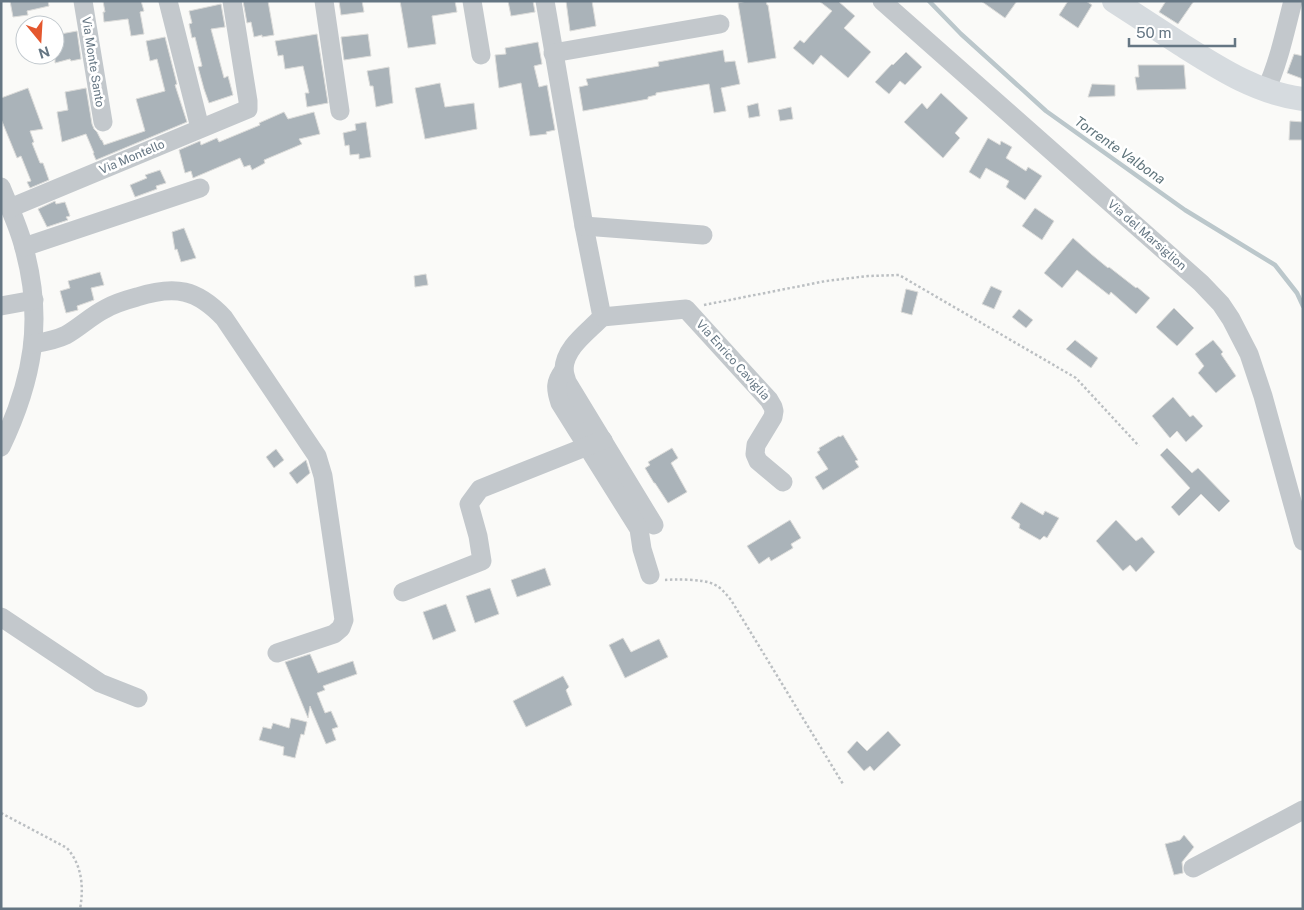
<svg xmlns="http://www.w3.org/2000/svg" width="1304" height="910" font-family="'Public Sans',sans-serif">
<style>
.lines{fill:none;stroke-linecap:round;stroke-linejoin:round}
.stream{stroke:#bbc7cb;stroke-width:4.5}
.building{fill:#aab3b9;stroke:#dcdcda}
.path{stroke:#bbbfc2;stroke-width:2.5;stroke-dasharray:2.5 2.5;stroke-linecap:butt}
.minor{stroke:#c3c8cc;stroke-width:19}
.major{stroke:#d6dbdf;stroke-width:24}
.labels{text-anchor:middle;stroke-width:5;stroke-linejoin:round;paint-order:stroke}
.street-label{font-size:12px;fill:#657683;stroke:#fff}
.water-label{font-size:14px;font-style:italic;fill:#60757c;stroke:#fff}
</style>
<rect width="100%" height="100%" fill="#fafaf8"/>
<g class="lines">
<path class="stream" d="M929,1L961,34L1046,111L1185,210L1275,265L1297,293L1303,306"/>
</g>
<g class="building">
<path d="M10,1H48L49,6L27,11L28,15L13,17Z"/>
<path d="M103,1H141L144,11L140,12L144,34L131,36L128,19L104,22L103,12H105Z"/>
<path d="M243,1H268L274,35L262,37V35L254,37L251,22L247,23Z"/>
<path d="M339,1H362L364,12L341,15Z"/>
<path d="M400,1H455L457,12L432,16L436,44L408,48Z"/>
<path d="M508,1H533L535,12L511,16Z"/>
<path d="M566,1H592L596,26L570,31Z"/>
<path d="M747,1H766L767,5H768L776,58L748,63L738,3Z"/>
<path d="M819,1H838L855,16L844,28L871,52L848,78L821,55L813,65L793,48L800,40L804,43L832,11Z"/>
<path d="M981,1H1017L1005,18Z"/>
<path d="M1068,1H1086L1092,5L1078,28L1059,15Z"/>
<path d="M1166,1H1194L1178,24L1159,12Z"/>
<path d="M221,4L225,27L211,29L224,78L228,76L233,95L209,103L204,89L198,67L202,66L195,37L192,38L189,24L192,23L189,11Z"/>
<path d="M77,31L81,59L71,61L70,59L55,63V35Z"/>
<path d="M317,34L328,103L307,107L305,93H309L303,66L285,69L283,55L278,56L275,41Z"/>
<path d="M368,34L371,56L344,60L341,37Z"/>
<path d="M165,37L177,84L175,85L187,122L96,160L93,153H94L86,134L62,142L57,112L68,110L65,92L86,88L92,124L94,129L97,132L101,140H102L104,145L145,131L136,99L165,91L157,59L150,61L146,41Z"/>
<path d="M538,42L542,64L534,66L539,87L547,85L555,130L546,132L547,134L530,136L521,83L499,88L495,55L506,54L505,48Z"/>
<path d="M723,50L725,62L735,61L740,84L721,88L726,111L714,113L709,84L656,93V95L648,97V99L583,111L579,87L588,85L586,79L659,66L658,62Z"/>
<path d="M906,52L922,67L905,85L900,81L889,94L875,82L892,64L893,65Z"/>
<path d="M1294,54L1303,56V79L1287,73Z"/>
<path d="M1138,65H1184L1186,89L1137,90L1135,77H1139Z"/>
<path d="M389,67L393,103L376,107L373,86H370L367,71Z"/>
<path d="M440,83L445,107L474,103L477,129L425,139L415,88Z"/>
<path d="M1092,84L1115,85V96L1088,97Z"/>
<path d="M28,88L43,129L30,131L34,142L32,143L40,163H43L49,180L30,188L27,182L31,181L21,156L17,158L1,119V98Z"/>
<path d="M941,93L968,118L955,133L960,138L943,158L904,122L922,103L927,109Z"/>
<path d="M758,103L760,116L749,118L747,106Z"/>
<path d="M791,107L793,119L780,121L778,110Z"/>
<path d="M284,112L288,119L314,112L320,134L299,139L302,144L264,160L265,163L252,170L250,165L244,167L240,158L193,178L191,171L185,173L179,150L200,141L201,145L217,138L219,142L260,125L259,123Z"/>
<path d="M1290,121L1303,122V140H1289Z"/>
<path d="M366,122L371,157L359,159V154L350,155L349,145L345,146L343,133L356,130L355,124Z"/>
<path d="M988,138L1000,145L1001,141L1012,147L1006,158L1026,171L1028,167L1042,176L1025,200L1006,187L1009,181L986,168L980,179L969,172Z"/>
<path d="M160,170L166,183L156,186L157,189L135,197L130,185L147,178L145,175Z"/>
<path d="M55,201L56,204L65,202L70,216L66,217L68,220L47,227L38,209Z"/>
<path d="M1035,208L1054,221L1042,240L1022,226Z"/>
<path d="M184,228L196,258L181,262L177,249L175,250L172,232Z"/>
<path d="M1073,238L1091,254L1108,268L1109,267L1136,288L1137,287L1150,298L1136,314L1111,292L1109,295L1077,270L1062,288L1044,273Z"/>
<path d="M100,272L104,285L91,288L94,300L77,306L78,310L66,313L60,291L70,288L68,281Z"/>
<path d="M426,274L428,285L415,287L414,276Z"/>
<path d="M991,286L1002,291L994,309L982,304Z"/>
<path d="M906,289L918,292L912,315L901,312Z"/>
<path d="M1174,308L1194,328L1177,346L1156,327Z"/>
<path d="M1019,309L1033,320L1026,328L1012,317Z"/>
<path d="M1075,340L1098,358L1091,368L1066,349Z"/>
<path d="M1213,340L1223,352L1221,354L1236,376L1216,393L1198,373L1204,366L1195,354Z"/>
<path d="M1173,397L1190,417L1193,415L1203,426L1186,442L1177,431L1170,438L1152,416Z"/>
<path d="M843,435L858,460L855,461L859,467L823,490L815,477L828,469L817,452L820,450L819,448L839,436L840,437Z"/>
<path d="M672,448L678,458L671,463L687,492L668,503L655,483H654L645,468L650,465L648,462Z"/>
<path d="M1167,448L1192,473L1198,468L1230,501L1219,512L1201,494L1179,516L1171,507L1190,488L1160,455Z"/>
<path d="M276,449L284,460L274,468L266,457Z"/>
<path d="M306,460L310,473L297,484L289,473Z"/>
<path d="M1021,502L1043,515L1045,511L1059,518L1047,538L1044,536L1040,540L1019,528L1020,524L1011,518Z"/>
<path d="M790,520L801,538L791,544L793,548L771,561L769,557L759,564L747,546Z"/>
<path d="M1116,520L1136,541L1142,537L1155,552L1136,572L1130,565L1123,571L1096,541Z"/>
<path d="M545,568L551,585L517,597L511,580Z"/>
<path d="M490,588L499,614L475,623L466,596Z"/>
<path d="M446,604L456,631L433,640L423,612Z"/>
<path d="M623,638L631,652L659,639L668,657L625,678L609,645Z"/>
<path d="M310,654L318,673L353,661L357,674L323,686L325,690L317,693L325,713L331,711L338,727L332,729L336,740L326,744L310,706L308,718L285,662Z"/>
<path d="M563,676L569,687L566,690L572,705L526,727L513,701Z"/>
<path d="M291,718L307,722L304,735L301,734L295,758L283,755L284,747L259,740L263,727L271,729L273,723L289,728Z"/>
<path d="M888,731L901,745L874,771L870,766L864,771L847,752L857,741L867,751Z"/>
<path d="M1184,835L1194,847L1182,862L1183,873L1174,875L1165,844L1180,840Z"/>
</g>
<g class="lines">
<g class="path">
<path d="M704,305L826,281L868,276L899,275L1076,378L1139,446"/>
<path d="M665,580C675,579 704,579 713,584C721,587 726,594 731,600L843,784"/>
<path d="M1,813L67,848C82,865 84,887 80,909"/>
</g>
<g class="minor">
<path d="M83,1L103,122"/>
<path d="M168,1L200,128"/>
<path d="M324,1L340,111"/>
<path d="M472,1L481,55"/>
<path d="M545,1L584,226L602,317C588,332 565,347 564,369C564,373 566,378 567,382L654,525"/>
<path d="M882,1L1201,283L1221,304L1231,319L1249,354L1263,396L1303,541"/>
<path d="M553,53L720,24"/>
<path d="M1266,90C1279,62 1285,31 1293,1"/>
<path d="M1,187C9,207 19,227 24,248C44,320 33,380 1,447"/>
<path d="M10,208L248,109V101L232,1"/>
<path d="M584,226L703,235"/>
<path d="M24,247L200,188"/>
<path d="M1,306L34,300"/>
<path d="M602,317L686,309L769,400L773,407L774,411L773,417L756,445L755,454L758,461L783,482"/>
<path d="M33,344C44,342 56,340 66,335C80,327 91,316 105,309C115,303 126,300 137,297C175,285 197,289 224,318L317,456L323,476L344,620L341,628L334,634L277,653"/>
<path d="M564,370C555,382 555,388 560,403L639,529L642,549L650,575"/>
<path d="M403,592L482,561L478,536L469,504L480,489L603,440"/>
<path d="M1,617L100,683L138,698"/>
<path d="M1193,868L1303,810"/>
</g>
<path class="major" d="M1114,1C1137,16 1159,30 1182,45C1220,69 1257,93 1303,99"/>
</g>
<g class="labels">
<g class="street-label">
<text transform="translate(93 62) rotate(81)" y="4">Via Monte Santo</text>
<text transform="translate(132 157) rotate(-23)" y="4">Via Montello</text>
<text transform="translate(1147 235) rotate(41)" y="4">Via del Marsiglion</text>
<text transform="translate(733 360) rotate(48)" y="4">Via Enrico Caviglia</text>
</g>
<g class="water-label">
<text transform="translate(1120 150) rotate(35)" y="5">Torrente Valbona</text>
</g>
</g>
<rect width="1304" height="910" fill="none" stroke="#657683" stroke-width="5"/>
<g transform="translate(40 40) rotate(162)"><circle r="24" fill="#ffffff" stroke="#c1c8cd"/>
<path d="M0-4L9 19L0 12L-9 19Z" fill="#e4572e"/>
<text y="-8" font-size="14" font-weight="bold" text-anchor="middle" fill="#657683">N</text>
</g>
<path d="M1129 38v8h106v-8" fill="none" stroke="#657683" stroke-width="2.5"/>
<text x="1136" y="38" font-size="15" fill="#657683" stroke="#ffffff" stroke-width="4" paint-order="stroke">50 m</text>
</svg>
